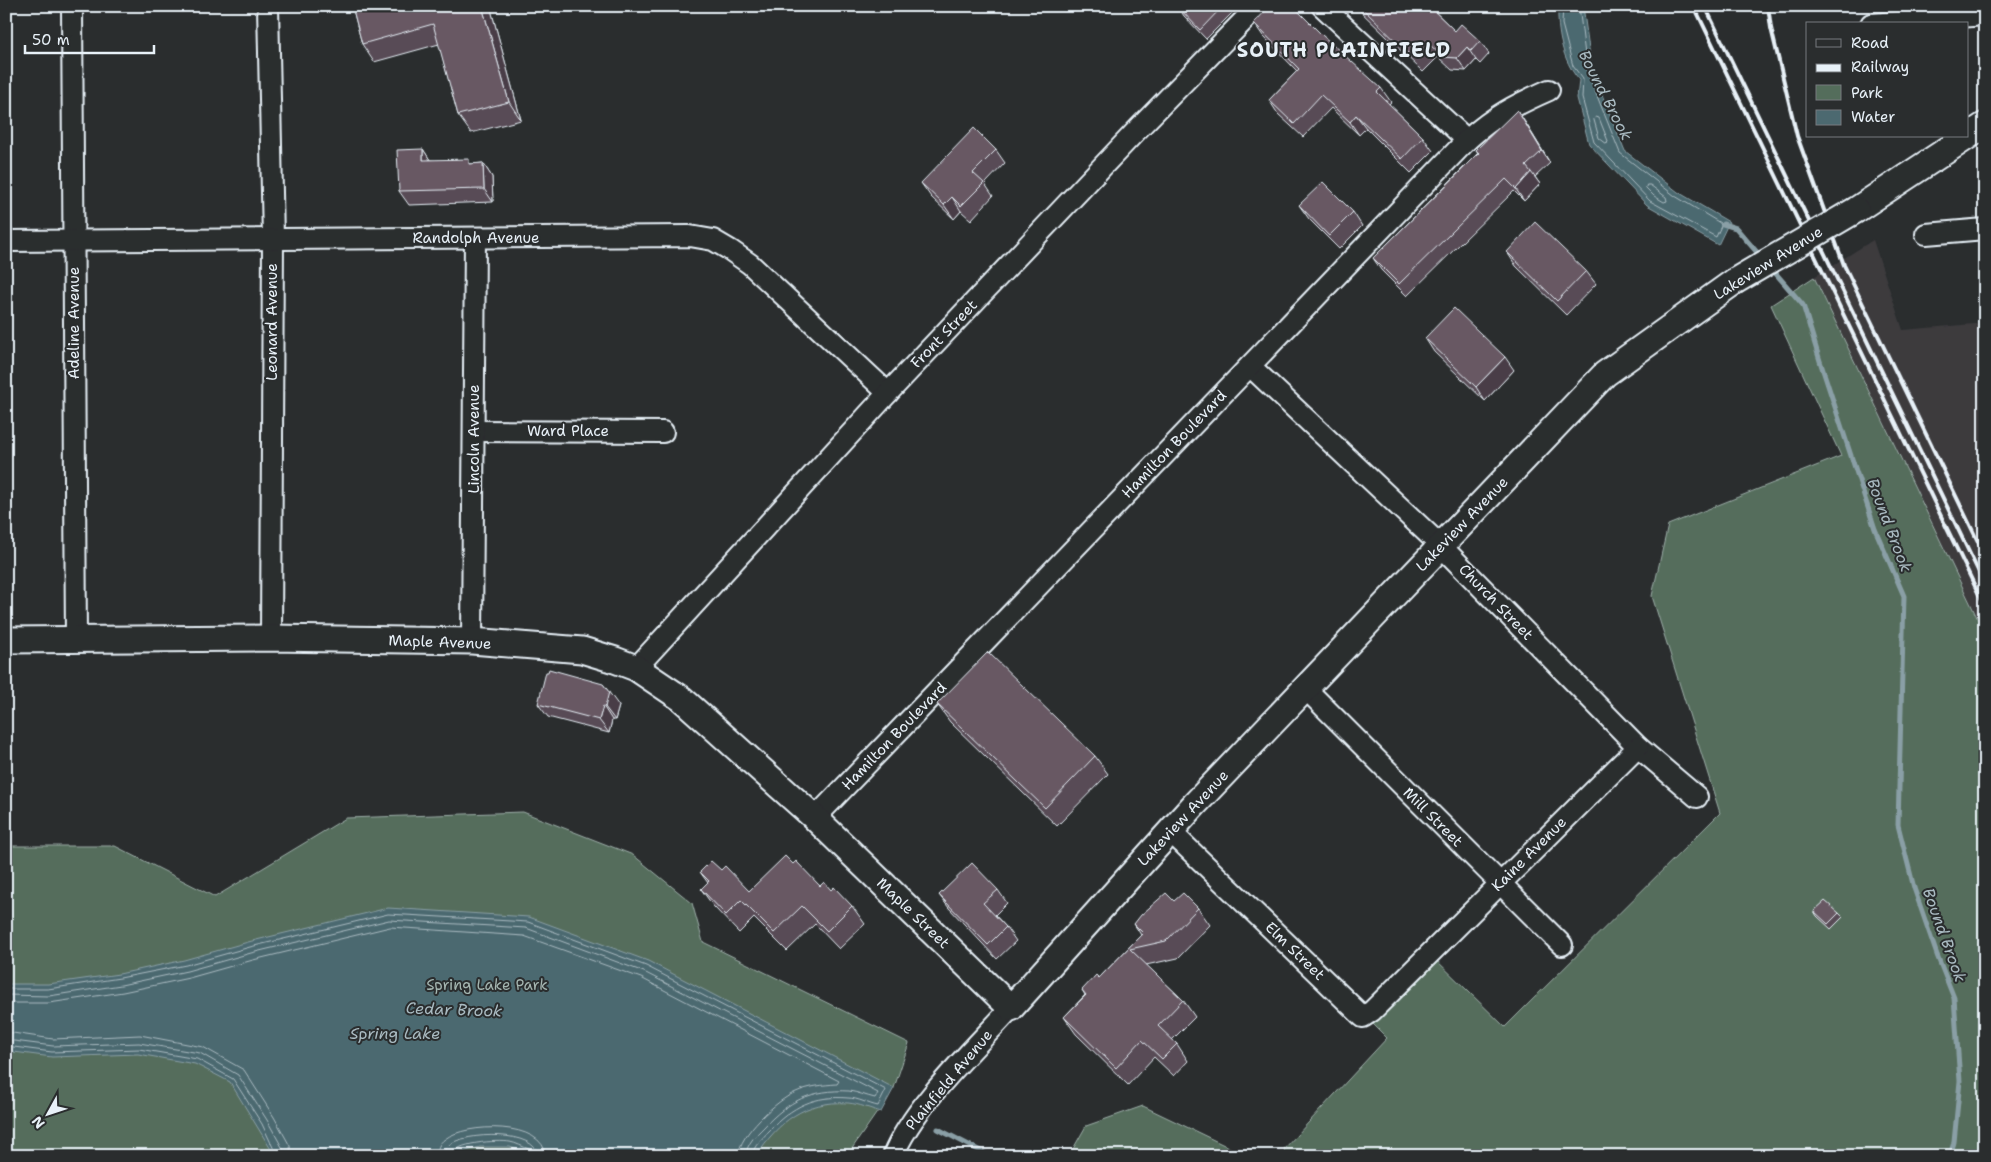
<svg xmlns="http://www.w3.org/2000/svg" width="1991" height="1162" font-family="'Shantell Sans',sans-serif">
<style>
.built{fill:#3c3a3e}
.green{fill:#546d5b;stroke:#9eafaa}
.water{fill:#4c6970;stroke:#8a9fa6}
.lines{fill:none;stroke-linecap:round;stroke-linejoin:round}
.shore{stroke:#aabbc2;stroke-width:1}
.stream{stroke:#8a9fa6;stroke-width:5}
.minor-casing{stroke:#e8f1f8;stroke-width:24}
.major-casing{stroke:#e8f1f8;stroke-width:29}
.minor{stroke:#2a2d2e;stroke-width:20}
.major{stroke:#2a2d2e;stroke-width:25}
.rail{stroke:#e8f1f8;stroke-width:4}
.major-bridge-casing{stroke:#e8f1f8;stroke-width:29;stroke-linecap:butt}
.major-bridge{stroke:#2a2d2e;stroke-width:25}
.wall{fill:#594c56;stroke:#e8f1f8}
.shaded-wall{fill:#483e46;stroke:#e8f1f8}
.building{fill:#675864;stroke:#e8f1f8}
.labels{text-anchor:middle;stroke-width:4;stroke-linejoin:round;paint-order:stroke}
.street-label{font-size:15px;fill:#e8f1f8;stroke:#2a2d2e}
.park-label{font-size:15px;fill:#a5b6b1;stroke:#2a2d2e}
.water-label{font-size:16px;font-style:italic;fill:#aabbc2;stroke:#2a2d2e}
.district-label{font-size:20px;font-weight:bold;letter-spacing:1px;fill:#e8f1f8;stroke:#2a2d2e}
</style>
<rect width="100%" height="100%" fill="#2a2d2e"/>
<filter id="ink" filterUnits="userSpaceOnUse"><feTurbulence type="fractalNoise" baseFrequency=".02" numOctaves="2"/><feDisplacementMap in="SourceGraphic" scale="10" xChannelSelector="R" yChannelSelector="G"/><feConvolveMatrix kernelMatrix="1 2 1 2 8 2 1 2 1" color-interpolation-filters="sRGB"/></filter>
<g filter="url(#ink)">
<g class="built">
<path d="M1652,6H1720L1653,11Z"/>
<path d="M1873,240L1903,330L1985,323V634L1814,277Z"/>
</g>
<g class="green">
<path d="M1814,277L1985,634V1156H1286L1284,1149L1387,1038L1368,1019L1431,955L1505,1027L1720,813L1652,596L1668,525L1841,456L1771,305Z"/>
<path d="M523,812L633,855L692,903L703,942L909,1043L894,1088L853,1147L850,1156H6V846H115L215,897L346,818Z"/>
<path d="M1143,1106L1247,1156H1069L1086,1126Z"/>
</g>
<g class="water">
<path d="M1558,6H1583L1592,70L1625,151L1678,192L1729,222L1718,245L1647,205L1589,144L1577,98L1579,80C1562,60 1557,31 1558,6Z"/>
<path d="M388,908L529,917L648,961L894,1088L881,1112C871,1109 859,1104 848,1103C805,1100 778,1122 756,1156H533L510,1147H480L450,1156H275L230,1082L195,1064L138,1054L52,1057L6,1051V984H48L119,974L184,960L248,942Z"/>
</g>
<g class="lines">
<g class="shore">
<path d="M1563,6L1562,24L1573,66L1583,79L1582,98L1594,142L1650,201L1716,237L1721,226L1720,223L1675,196L1620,153L1587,71L1579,6"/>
<path d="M1596,117L1599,118L1608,141L1607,144L1599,138L1594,120Z"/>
<path d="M1647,185H1650L1666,197L1667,201L1664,202L1654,196L1646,188Z"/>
<path d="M6,989H48L120,978L186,965L250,947L388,914L528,922L646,966L886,1090L878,1106C868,1104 858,1098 848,1098C815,1095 792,1106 769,1131C763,1138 753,1146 752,1156"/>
<path d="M6,995L49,996L121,985L187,971L251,953L389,920L526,928L644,972L878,1093L875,1098C866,1096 857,1092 849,1091C812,1089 788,1101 764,1127C756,1135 746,1144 746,1156"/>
<path d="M6,1003H49L123,992L189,978L253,960L390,927L524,936L641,978L839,1081L837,1084C823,1085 809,1086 796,1092C777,1100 739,1134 738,1156"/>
<path d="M6,1032L53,1039L140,1035L203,1047L244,1070L274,1117L290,1146L291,1156"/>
<path d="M6,1040L53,1046L139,1043L200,1053L238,1075L267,1120L283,1149L284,1156"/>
<path d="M6,1046L52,1052L139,1049L197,1059L233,1079L262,1124L277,1156"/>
<path d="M437,1156C437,1149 439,1143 445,1139C465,1123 544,1120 546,1156"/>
<path d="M445,1156C445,1151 445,1148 449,1145C464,1132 537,1129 538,1156"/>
<path d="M451,1156C453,1142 498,1140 510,1142C516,1143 523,1147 529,1149L532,1156"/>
</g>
<g class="stream">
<path d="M1723,224L1736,228L1762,258"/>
<path d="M1771,268L1803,305L1820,361L1875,529L1904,596L1898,825L1914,888L1937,955L1954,998L1960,1081L1954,1142L1950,1156"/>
<path d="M938,1129L990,1156"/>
</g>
<g class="minor-casing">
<g id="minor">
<path d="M72,6L76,640"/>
<path d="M268,6L273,239L271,638"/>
<path d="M1322,6L1467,140"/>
<path d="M1871,24L1985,15"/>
<path d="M1926,234L1985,229"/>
<path d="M6,241L690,236L713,240L730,250L750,264L888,393"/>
<path d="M1250,366L1441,546L1638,747L1697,797"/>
<path d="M474,431L663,432"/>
<path d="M472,641L475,238"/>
<path d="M636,668L888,393L1137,130L1258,6"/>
<path d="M1305,688L1562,945"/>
<path d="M815,818L1467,140C1495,115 1515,105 1549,90"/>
<path d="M1170,831L1363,1017L1372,1011L1638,747"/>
<path d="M893,1156C913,1106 974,1049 1011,1008"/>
</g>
</g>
<g class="major-casing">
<g id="major">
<path d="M1856,210L1985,125"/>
<path d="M6,640L271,638L472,641L582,650L615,660L636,668L682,699L815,818L1011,1008L1194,805L1605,374L1735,281"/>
</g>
</g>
<use href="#minor" class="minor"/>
<use href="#major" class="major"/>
<g class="rail">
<path d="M1694,6L1985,607"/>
<path d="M1705,6L1985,585"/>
<path d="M1768,6L1771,28L1797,136L1844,265L1985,556"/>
</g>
<g class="major-bridge-casing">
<path id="major-bridge" d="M1735,281L1856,210"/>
</g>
<use href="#major-bridge" class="major-bridge"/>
</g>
<g class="wall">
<path d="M352,6H490L521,120L471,133L458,115L439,44L374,62L362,44Z"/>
<path d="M1179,6H1239L1206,39L1184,16L1178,7Z"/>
<path d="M1355,6H1429L1455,31L1480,41L1489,54L1480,64L1476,60L1466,71L1452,70L1438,57L1423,72Z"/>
<path d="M1279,9L1322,35L1391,102L1389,104L1423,137L1433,151L1411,173L1366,128L1359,135L1331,108L1303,137L1278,114L1269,100L1297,71L1263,36L1254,23Z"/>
<path d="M1525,122L1550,163L1535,177L1540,184L1524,201L1514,191L1407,296L1381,270L1373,258L1478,153L1476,150Z"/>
<path d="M423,149L430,160L473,164L483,163L492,177L493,202L409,205L399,191Z"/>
<path d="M996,150L1005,163L985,184L993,196L971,220L961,211L954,219L931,197L921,183Z"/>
<path d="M1299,205L1353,212L1362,226L1339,249L1309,219Z"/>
<path d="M1507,252L1586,271L1596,284L1566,315L1516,266Z"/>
<path d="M1425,338L1514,370L1485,401L1434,352Z"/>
<path d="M538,704L619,706L615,720H612L609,733L548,717Z"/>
<path d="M937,704L1095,756L1108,774L1057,826L950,722Z"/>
<path d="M793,864L820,886L831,890L852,906L865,924L839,949L815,924L787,951L754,918L739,933L714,907L701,889L708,883L700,872L721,870L749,891Z"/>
<path d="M998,890L1007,903L995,915L1006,927L1016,941L997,959L949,908L939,895Z"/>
<path d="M1174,901L1198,908L1210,925L1178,958L1146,965L1183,1000L1195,1017L1172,1040L1177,1044L1188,1061L1174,1076L1154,1057L1128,1085L1076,1034L1064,1017L1085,995L1082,990L1099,978L1141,935L1134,924Z"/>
<path d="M1814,911L1839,913L1843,917L1831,929L1817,916Z"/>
</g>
<g class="shaded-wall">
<path d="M482,6H490L521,120L509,102Z"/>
<path d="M1467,47L1476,60L1466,71L1457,58Z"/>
<path d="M1381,88L1391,102L1387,106L1377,92Z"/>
<path d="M1517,110L1525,122L1550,163L1542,151Z"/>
<path d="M1356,115L1366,128L1359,135L1350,122Z"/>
<path d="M423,149L432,163L423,160Z"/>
<path d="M483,163L492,177L493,202L484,189Z"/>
<path d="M1531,172L1540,184L1524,201L1516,189Z"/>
<path d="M952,197L961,211L954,219L944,205Z"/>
<path d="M1505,357L1514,370L1485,401L1476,387Z"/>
<path d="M603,684L619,706L615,720L605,707Z"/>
<path d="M603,706L612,720L609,733L599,720Z"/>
</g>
<g class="building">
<path d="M352,6H482L509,102L458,115L433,24L362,44Z"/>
<path d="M1179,6H1223L1200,30L1178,7Z"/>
<path d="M1270,6H1276L1279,9L1281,6H1293L1322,35L1381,88L1377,92L1423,137L1402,159L1356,115L1350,122L1321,95L1294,124L1269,100L1299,69L1254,23Z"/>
<path d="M1360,6H1429L1455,31L1461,24L1480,41L1471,51L1467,47L1457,58L1443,57L1429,44L1414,59Z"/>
<path d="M1517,110L1542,151L1526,166L1531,172L1516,189L1506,179L1399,284L1373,258L1479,153L1476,150Z"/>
<path d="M974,128L996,150L973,173L984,183L961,206L952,197L944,205L921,183Z"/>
<path d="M423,149V160L469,159V164L483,163L484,189L399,191L397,150Z"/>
<path d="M1323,182L1353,212L1329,236L1299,205Z"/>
<path d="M1535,222L1586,271L1557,301L1507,252Z"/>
<path d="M1454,308L1505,357L1476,387L1425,338Z"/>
<path d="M988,652L1095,756L1045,808L937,704Z"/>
<path d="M549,669L603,684L609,692L605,707L603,706L599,720L538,704L546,672H548Z"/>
<path d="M785,856L793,864L796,861L820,886L824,882L831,890L834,887L852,906L827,931L802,906L774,933L741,900L726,915L701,889L709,881L700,872L711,861L721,870L725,866L749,891Z"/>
<path d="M972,863L998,890L983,903L1006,927L988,945L939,895Z"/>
<path d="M1166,893L1174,901L1183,893L1198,908L1166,941L1130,949L1183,1000L1158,1026L1177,1044L1162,1059L1142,1040L1116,1068L1064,1017L1086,995L1082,990L1096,975L1099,978L1143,933L1134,924L1141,915Z"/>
<path d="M1825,901L1839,913L1828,924L1814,911Z"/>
</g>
</g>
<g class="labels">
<g class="street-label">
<text x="476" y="243">Randolph Avenue</text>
<text transform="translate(1768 263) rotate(-32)" y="5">Lakeview Avenue</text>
<text transform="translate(272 322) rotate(-90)" y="5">Leonard Avenue</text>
<text transform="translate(74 323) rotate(-90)" y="5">Adeline Avenue</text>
<text transform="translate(944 334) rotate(-46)" y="5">Front Street</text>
<text x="568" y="436">Ward Place</text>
<text transform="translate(474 439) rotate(-90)" y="5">Lincoln Avenue</text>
<text transform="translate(1174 444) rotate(-46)" y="5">Hamilton Boulevard</text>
<text transform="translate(1462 524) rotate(-46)" y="5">Lakeview Avenue</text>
<text transform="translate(1496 602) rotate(46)" y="5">Church Street</text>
<text transform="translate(440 642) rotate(2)" y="5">Maple Avenue</text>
<text transform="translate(894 736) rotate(-46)" y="5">Hamilton Boulevard</text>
<text transform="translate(1433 817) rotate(45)" y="5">Mill Street</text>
<text transform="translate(1183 818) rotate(-47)" y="5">Lakeview Avenue</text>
<text transform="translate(1529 854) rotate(-45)" y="5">Kaine Avenue</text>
<text transform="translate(913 913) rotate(44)" y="5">Maple Street</text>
<text transform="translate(1295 951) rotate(44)" y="5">Elm Street</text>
<text transform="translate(949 1080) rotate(-50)" y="5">Plainfield Avenue</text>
</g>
<g class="park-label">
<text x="487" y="990">Spring Lake Park</text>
</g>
<g class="water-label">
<text transform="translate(1606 95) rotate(63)" y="6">Bound Brook</text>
<text transform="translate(1890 525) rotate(69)" y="6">Bound Brook</text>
<text transform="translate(1945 935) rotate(70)" y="6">Bound Brook</text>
<text transform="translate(454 1009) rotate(2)" y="6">Cedar Brook</text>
<text x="395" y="1039">Spring Lake</text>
</g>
<g class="district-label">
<text x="1344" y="57">SOUTH PLAINFIELD</text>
</g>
</g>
<rect width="1991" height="1162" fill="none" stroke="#2a2d2e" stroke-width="25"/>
<rect x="12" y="12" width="1966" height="1137" fill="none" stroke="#e8f1f8" stroke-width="2" filter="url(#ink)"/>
<rect x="1806" y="22" width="162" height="115" fill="#2a2d2e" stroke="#767b7f"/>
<rect x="1816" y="39" width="25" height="8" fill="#2a2d2e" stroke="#767b7f"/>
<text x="1851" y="48" font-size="15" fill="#e8f1f8">Road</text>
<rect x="1816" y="64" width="25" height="8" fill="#e8f1f8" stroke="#767b7f"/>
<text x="1851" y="72" font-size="15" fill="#e8f1f8">Railway</text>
<rect x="1816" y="85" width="25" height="15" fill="#546d5b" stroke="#767b7f"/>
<text x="1851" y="98" font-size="15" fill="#e8f1f8">Park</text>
<rect x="1816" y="110" width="25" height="15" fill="#4c6970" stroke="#767b7f"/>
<text x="1851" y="122" font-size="15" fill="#e8f1f8">Water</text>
<g transform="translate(48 1114) rotate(230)" stroke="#2a2d2e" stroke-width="4" paint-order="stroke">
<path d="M0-4L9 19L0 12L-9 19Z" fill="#e8f1f8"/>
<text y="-8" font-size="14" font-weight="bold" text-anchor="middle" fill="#e8f1f8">N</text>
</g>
<path d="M25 45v8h129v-8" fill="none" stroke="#e8f1f8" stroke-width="2.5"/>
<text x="32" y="45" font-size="15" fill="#e8f1f8" stroke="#2a2d2e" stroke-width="4" paint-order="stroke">50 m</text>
</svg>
